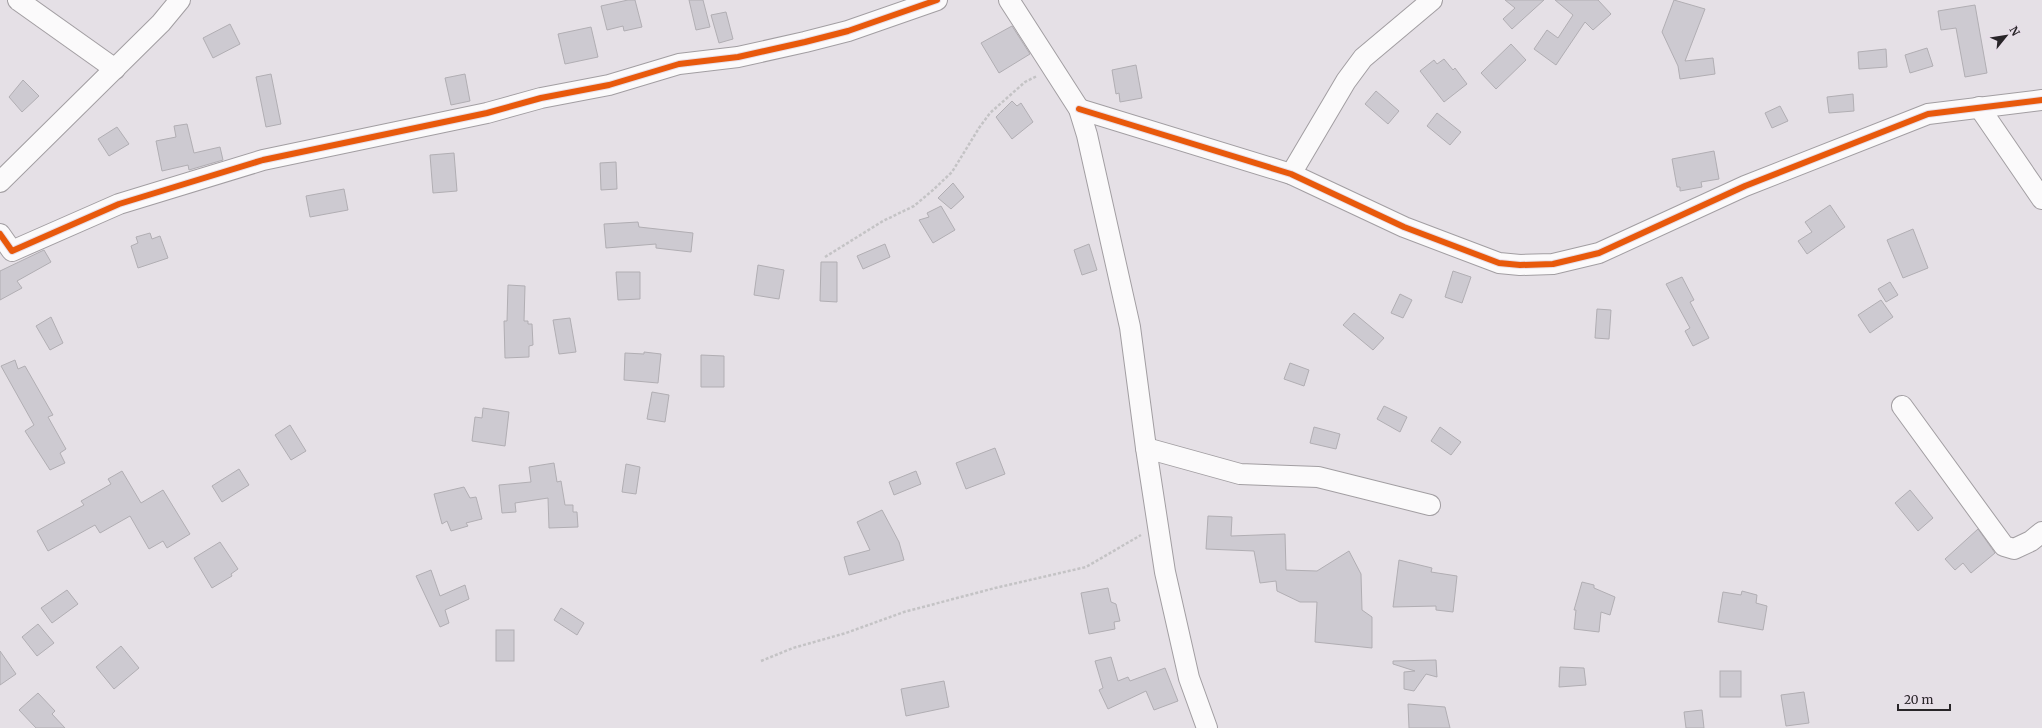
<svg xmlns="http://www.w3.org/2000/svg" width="2042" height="728" font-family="Merriweather,serif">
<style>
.building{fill:#cdcad1;stroke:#b1aeb3}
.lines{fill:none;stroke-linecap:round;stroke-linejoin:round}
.minor-casing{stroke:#a29ea2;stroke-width:22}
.path{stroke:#c4c3c5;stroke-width:2.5;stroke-dasharray:3 2;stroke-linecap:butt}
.minor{stroke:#fbfafb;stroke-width:20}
.cycleway-casing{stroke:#e7dee8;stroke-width:8}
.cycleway{stroke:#e8590c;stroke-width:6}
</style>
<rect width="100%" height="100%" fill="#e5e0e6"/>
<g class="building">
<path d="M628,0H635L642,27L624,31L623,26L607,30L601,6Z"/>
<path d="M689,0H703L710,27L696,30Z"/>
<path d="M1505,0H1544L1512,29L1503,19L1515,8Z"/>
<path d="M1555,0H1598L1611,14L1593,30L1585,22L1556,65L1534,49L1547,30L1558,38L1573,15Z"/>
<path d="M1674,0L1705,9L1685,61L1713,58L1715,74L1680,79L1678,66L1662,32Z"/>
<path d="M1975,5L1987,73L1965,77L1956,28L1941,30L1938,11Z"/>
<path d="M726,12L733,39L719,43L711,15Z"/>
<path d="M230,24L240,44L213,58L203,38Z"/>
<path d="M1012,26L1030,54L999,73L981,43Z"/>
<path d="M591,27L598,57L565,64L558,34Z"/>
<path d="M1511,44L1526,60L1496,89L1481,73Z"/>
<path d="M1927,48L1933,66L1910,73L1905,55Z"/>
<path d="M1886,49L1887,67L1859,69L1858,52Z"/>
<path d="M1444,59L1453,70L1455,68L1467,84L1444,102L1420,71L1434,60L1437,64Z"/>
<path d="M1136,65L1142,98L1120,102L1119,93L1116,94L1112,70Z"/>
<path d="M271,74L281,124L266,127L256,77Z"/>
<path d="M465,74L470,101L451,105L445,78Z"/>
<path d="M23,80L39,96L22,112L9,97Z"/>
<path d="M1376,91L1399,111L1388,124L1365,104Z"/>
<path d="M1853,94L1854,111L1829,113L1827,97Z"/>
<path d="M1012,101L1017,106L1021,103L1033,122L1012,139L996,117Z"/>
<path d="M1780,106L1788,121L1772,128L1765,113Z"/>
<path d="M1437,113L1461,132L1450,145L1427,126Z"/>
<path d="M187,124L194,153L220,147L223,160L189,170L188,165L162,171L156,141L176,137L174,126Z"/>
<path d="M117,127L129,144L109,156L98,139Z"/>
<path d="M1714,151L1719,179L1701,182L1702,187L1680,191V187H1677L1672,159Z"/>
<path d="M454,153L457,191L433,193L430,155Z"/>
<path d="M616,162L617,189L601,190L600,163Z"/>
<path d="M953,183L964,197L951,209L938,198Z"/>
<path d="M344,189L348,210L310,217L306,196Z"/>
<path d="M1830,205L1845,227L1807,254L1798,241L1812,232L1805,222Z"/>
<path d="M941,206L955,230L933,243L919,220L929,217L927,213Z"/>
<path d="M638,222L639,227L693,233L691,252L656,248V244L606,248L604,224Z"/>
<path d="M1913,229L1928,268L1903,278L1887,240Z"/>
<path d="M150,233L152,239L160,236L168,258L138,268L131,246L138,243L136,237Z"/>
<path d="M885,244L890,257L863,269L857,256Z"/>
<path d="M1089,244L1097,270L1082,275L1074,250Z"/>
<path d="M44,250L51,262L17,281L22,288L0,300V271Z"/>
<path d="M821,262H837V302L820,301Z"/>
<path d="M758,265L784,270L779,299L754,295Z"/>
<path d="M1453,271L1471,277L1462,303L1445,297Z"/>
<path d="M616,272H640V299L618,300Z"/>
<path d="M1682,277L1694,300L1690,302L1709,338L1693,346L1685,331L1690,328L1666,284Z"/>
<path d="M1890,282L1898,295L1886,302L1878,289Z"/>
<path d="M508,285L525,286L524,321H528V324H532L533,345L529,346V357L505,358L504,321H507Z"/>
<path d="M1400,294L1412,300L1403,318L1391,313Z"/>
<path d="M1881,300L1893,317L1870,333L1858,315Z"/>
<path d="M1597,309L1611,310L1609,339L1595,338Z"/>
<path d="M1354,313L1384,338L1373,350L1343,325Z"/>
<path d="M51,317L63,343L50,350L36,326Z"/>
<path d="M570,318L576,352L559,354L553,320Z"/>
<path d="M644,352L661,354L658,383L624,380L625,353L644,354Z"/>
<path d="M701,355L724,356V387H701Z"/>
<path d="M15,360L18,369L25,366L53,415L48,417L66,449L60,453L65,463L50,470L25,431L34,425L1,366Z"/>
<path d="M1290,363L1309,370L1304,386L1284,379Z"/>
<path d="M652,392L669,395L665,422L647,419Z"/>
<path d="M1384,406L1407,417L1400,432L1377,419Z"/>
<path d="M483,408L509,412L505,446L472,441L475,417L482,418Z"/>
<path d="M290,425L306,451L291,460L275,435Z"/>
<path d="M1314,427L1340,434L1336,449L1310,443Z"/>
<path d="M1440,427L1461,442L1451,455L1431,441Z"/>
<path d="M995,448L1005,474L966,489L956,463Z"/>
<path d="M554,463L557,482L561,481L565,505H573V512H577L578,527L549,528L548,498L515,503L516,512L502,513L499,485L531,482L529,467Z"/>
<path d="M626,464L640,467L636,494L622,492Z"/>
<path d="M239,469L249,485L222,502L212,486Z"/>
<path d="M122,471L141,503L163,490L190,534L167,548L163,541L149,549L130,516L100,533L95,525L48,551L37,531L84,505L81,501L111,484L108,479Z"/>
<path d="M916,471L921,484L894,495L889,482Z"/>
<path d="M464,487L470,498L476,497L482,519L466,523L468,526L451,531L447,521L442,524L434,494Z"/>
<path d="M1910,490L1933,518L1918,531L1895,503Z"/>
<path d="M882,510L899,542L904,560L849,575L844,557L870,550L857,522Z"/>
<path d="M1208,516L1232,517L1231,536L1285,534L1286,570L1317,571L1349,551L1361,574L1362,610L1372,617V648L1315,642L1317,602H1300L1277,591L1276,581L1260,583L1254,551L1206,549Z"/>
<path d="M1978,529L1995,553L1971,573L1963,563L1955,570L1945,559Z"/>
<path d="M220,542L238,569L231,574L232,576L212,588L194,558Z"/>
<path d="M1399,560L1432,568L1431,572L1457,576L1453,612L1436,610V606L1393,607Z"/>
<path d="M431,570L440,596L465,585L469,599L445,610L449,623L440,627L416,576Z"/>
<path d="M1582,582L1594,585V588L1615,597L1610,615L1601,612L1599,632L1574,629L1576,610H1574Z"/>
<path d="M1108,588L1111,602L1116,604L1120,621L1114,622L1115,629L1089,634L1081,593Z"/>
<path d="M67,590L78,604L52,623L41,608Z"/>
<path d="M1742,591L1757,595L1756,603L1767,606L1763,630L1718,622L1723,592L1741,595Z"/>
<path d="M561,608L584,623L577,635L554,620Z"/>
<path d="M38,624L54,643L37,656L22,637Z"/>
<rect x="496" y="630" width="18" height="31"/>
<path d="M121,646L139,668L114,689L96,667Z"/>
<path d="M0,651L16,674L0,685Z"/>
<path d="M1111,657L1118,681L1128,677L1130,681L1165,668L1178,701L1154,710L1146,691L1108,709L1099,690L1103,688L1095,661Z"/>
<path d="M1436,660L1437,677L1426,674L1414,691L1404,689V672L1415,671L1393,664V661Z"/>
<path d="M1560,667L1584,668L1586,685L1559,687Z"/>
<rect x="1720" y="671" width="21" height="26"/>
<path d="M944,681L949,707L906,716L901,689Z"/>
<path d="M1804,692L1809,723L1786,726L1781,695Z"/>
<path d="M38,693L55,711L52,714L65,728H36L19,710Z"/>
<path d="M1408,704L1445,707L1450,728H1409Z"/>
<path d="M1702,710L1704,728H1686L1684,712Z"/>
</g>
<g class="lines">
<g class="minor-casing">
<g id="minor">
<path d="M18,0L115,69"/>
<path d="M1009,0L1079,109L1087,135L1130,327L1146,448L1165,572L1189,678L1207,728"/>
<path d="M1979,107L2042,199"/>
<path d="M1079,109L1291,174L1404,227L1499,263L1520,265L1553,264L1599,253L1745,186L1928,114L2042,100"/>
<path d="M1291,174L1346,81L1363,58L1432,0"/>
<path d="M0,182L161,23L180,0"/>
<path d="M0,234L12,251L119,204L263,160L487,113L541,98L609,85L679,64L738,57L805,42L848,31L937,0"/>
<path d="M1902,406L2004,546L2014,549L2031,541L2042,532"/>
<path d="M1146,448L1240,474L1318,477L1430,505"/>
</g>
</g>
<g class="path">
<path d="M825,257L883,221L914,206L933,190L952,172L979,128L990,113L1025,82L1037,76"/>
<path d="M761,661L793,648L846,633L904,612L995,588L1086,567L1141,535"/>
</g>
<use href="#minor" class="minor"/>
<g class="cycleway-casing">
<g id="cycleway">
<path d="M1079,109L1291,174L1404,227L1499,263L1520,265L1553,264L1599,253L1745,186L1928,114L2042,100"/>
<path d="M0,234L12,251L119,204L263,160L487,113L541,98L609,85L679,64L738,57L805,42L848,31L937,0"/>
</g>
</g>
<use href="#cycleway" class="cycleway"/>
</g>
<g transform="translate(2006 36) rotate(60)" stroke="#e7dee8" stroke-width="3" paint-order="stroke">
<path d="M0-3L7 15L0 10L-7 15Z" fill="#282528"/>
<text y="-6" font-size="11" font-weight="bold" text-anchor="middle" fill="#282528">N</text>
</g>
<path d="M1898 704v6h52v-6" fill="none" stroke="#282528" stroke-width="2"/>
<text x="1904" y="704" font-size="12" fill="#282528" stroke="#e7dee8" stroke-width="3" paint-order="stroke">20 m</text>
</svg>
